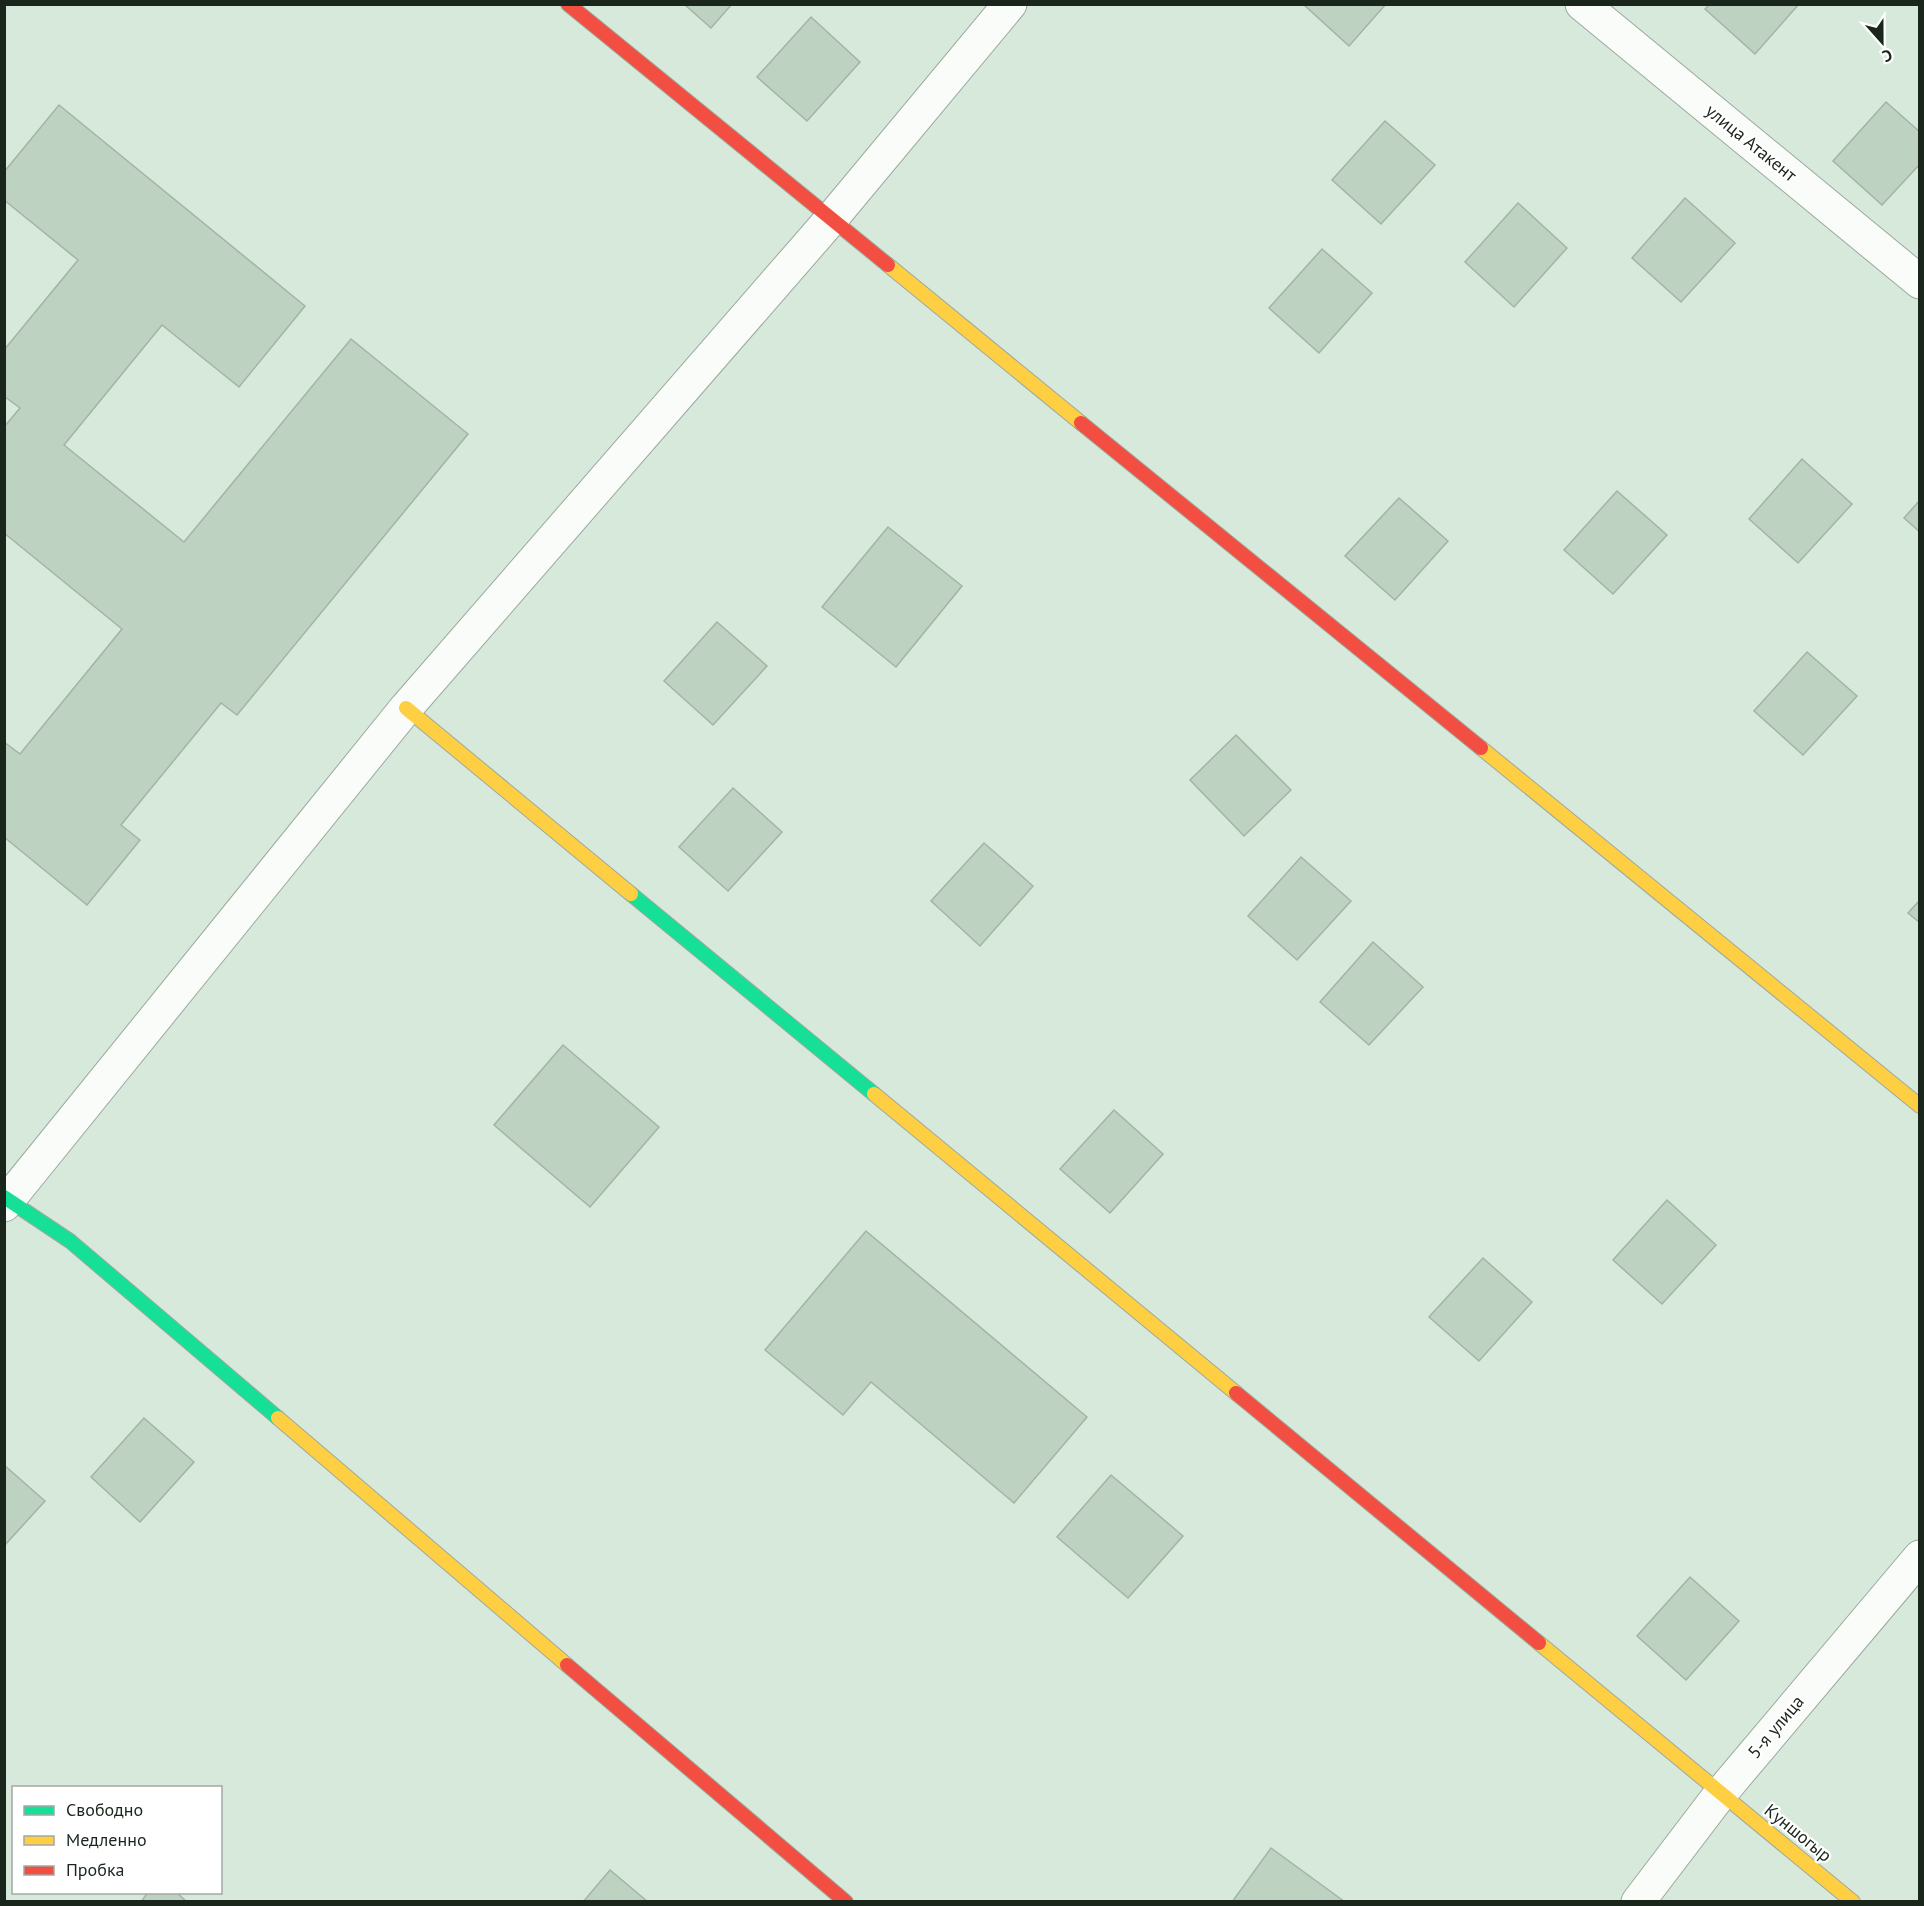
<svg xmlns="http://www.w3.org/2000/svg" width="1924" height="1906" font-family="'PT Sans',sans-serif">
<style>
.building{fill:#bdd2c1;stroke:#a4b3a7;stroke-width:1.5}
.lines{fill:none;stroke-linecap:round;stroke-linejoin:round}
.street-casing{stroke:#9ca99e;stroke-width:35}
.fast-casing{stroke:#9ca99e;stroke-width:16}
.slow-casing{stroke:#9ca99e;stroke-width:16}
.jam-casing{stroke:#9ca99e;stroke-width:16}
.street{stroke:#f9fcf9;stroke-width:33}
.fast{stroke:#16e098;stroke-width:14}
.slow{stroke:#ffcf43;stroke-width:14}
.jam{stroke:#f24e42;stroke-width:14}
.labels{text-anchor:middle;stroke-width:4.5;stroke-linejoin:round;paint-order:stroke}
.street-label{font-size:18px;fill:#1a261c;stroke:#fff}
</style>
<rect width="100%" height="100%" fill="#d7e9da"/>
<g class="building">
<path d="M684,4H732L711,28Z"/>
<path d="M1303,4H1386L1349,46Z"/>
<path d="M1710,4H1799L1755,54L1705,9Z"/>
<path d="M811,17L860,62L807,121L757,77Z"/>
<path d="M1886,102L1920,132V164L1882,205L1833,161Z"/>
<path d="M59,105L305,306L239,387L162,325L64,445L184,542L351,339L468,434L237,715L221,703L121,825L140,840L87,905L4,837V742L20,754L122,629L4,533V427L20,408L4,396V350L78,260L4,200V172Z"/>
<path d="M1385,121L1435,165L1381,224L1332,180Z"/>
<path d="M1685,198L1735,243L1681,302L1632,258Z"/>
<path d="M1518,203L1567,248L1514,307L1465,262Z"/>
<path d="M1322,249L1372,293L1319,353L1269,308Z"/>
<path d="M1802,459L1852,504L1798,563L1749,519Z"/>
<path d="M1617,491L1667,535L1613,594L1564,550Z"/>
<path d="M1399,498L1448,541L1395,600L1345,556Z"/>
<path d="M1920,500V532L1904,518Z"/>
<path d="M888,527L962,586L896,667L822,607Z"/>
<path d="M717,622L767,666L713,725L664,681Z"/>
<path d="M1807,652L1857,696L1803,755L1754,711Z"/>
<path d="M1236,735L1291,790L1244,836L1190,780Z"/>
<path d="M733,788L782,832L728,891L679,847Z"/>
<path d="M984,843L1033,886L980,946L931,901Z"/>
<path d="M1301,857L1351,901L1297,960L1248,916Z"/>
<path d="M1920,900V923L1908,913Z"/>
<path d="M1373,942L1423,987L1369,1045L1320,1002Z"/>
<path d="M563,1045L659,1127L590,1207L494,1125Z"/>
<path d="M1114,1110L1163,1154L1110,1213L1060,1169Z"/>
<path d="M1667,1200L1716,1245L1662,1304L1613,1260Z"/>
<path d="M866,1231L1087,1417L1014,1503L871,1382L843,1415L765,1350Z"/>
<path d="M1483,1258L1532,1302L1479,1361L1429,1317Z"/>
<path d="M144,1418L194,1462L140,1522L91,1477Z"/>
<path d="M4,1465L45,1501L4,1546Z"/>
<path d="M1111,1475L1183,1536L1128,1598L1057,1537Z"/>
<path d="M1690,1577L1739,1621L1686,1680L1637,1636Z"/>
<path d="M1271,1848L1345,1902H1232Z"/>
<path d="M610,1870L648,1902H583Z"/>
<path d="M148,1892H176L187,1902H141Z"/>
</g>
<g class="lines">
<g class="street-casing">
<g id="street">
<path d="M1582,4L1920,282"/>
<path d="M4,1205L406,708L832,218L1010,4"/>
<path d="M1638,1902L1721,1793L1920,1557"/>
</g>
</g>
<g class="fast-casing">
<g id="fast">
<path d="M631,894L874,1094"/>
<path d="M4,1197L70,1241L278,1418"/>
</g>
</g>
<g class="slow-casing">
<g id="slow">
<path d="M888,265L1081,423"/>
<path d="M406,708L631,894"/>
<path d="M1481,748L1920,1106"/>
<path d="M874,1094L1236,1393"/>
<path d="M278,1418L567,1665"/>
<path d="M1539,1643L1853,1902"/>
</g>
</g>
<g class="jam-casing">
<g id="jam">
<path d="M568,4L888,265"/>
<path d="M1081,423L1481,748"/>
<path d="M1236,1393L1539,1643"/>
<path d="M567,1665L846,1902"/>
</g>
</g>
<use href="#street" class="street"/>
<use href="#fast" class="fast"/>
<use href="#slow" class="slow"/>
<use href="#jam" class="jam"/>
</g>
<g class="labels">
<g class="street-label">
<text transform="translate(1751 143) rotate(39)" y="6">улица Атакент</text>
<text transform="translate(1776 1727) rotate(-50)" y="6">5-я улица</text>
<text transform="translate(1798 1833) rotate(39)" y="6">Куншогыр</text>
</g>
</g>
<rect width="1924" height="1906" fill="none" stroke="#1a261c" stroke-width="12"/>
<rect x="12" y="1786" width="210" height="108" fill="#ffffff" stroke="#a3a8a4" stroke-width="1.5"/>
<rect x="24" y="1806" width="30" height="9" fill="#16e098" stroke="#a3a8a4" stroke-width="1.5"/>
<text x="66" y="1816" font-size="18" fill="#1a261c">Свободно</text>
<rect x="24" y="1836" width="30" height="9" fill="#ffcf43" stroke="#a3a8a4" stroke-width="1.5"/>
<text x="66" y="1846" font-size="18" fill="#1a261c">Медленно</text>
<rect x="24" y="1866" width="30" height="9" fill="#f24e42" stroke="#a3a8a4" stroke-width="1.5"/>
<text x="66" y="1876" font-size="18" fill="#1a261c">Пробка</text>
<g transform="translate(1882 42) rotate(159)" stroke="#ffffff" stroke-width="4.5" paint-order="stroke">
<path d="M0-4.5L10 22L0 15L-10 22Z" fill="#1a261c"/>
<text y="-9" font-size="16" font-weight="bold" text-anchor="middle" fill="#1a261c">С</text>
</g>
</svg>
